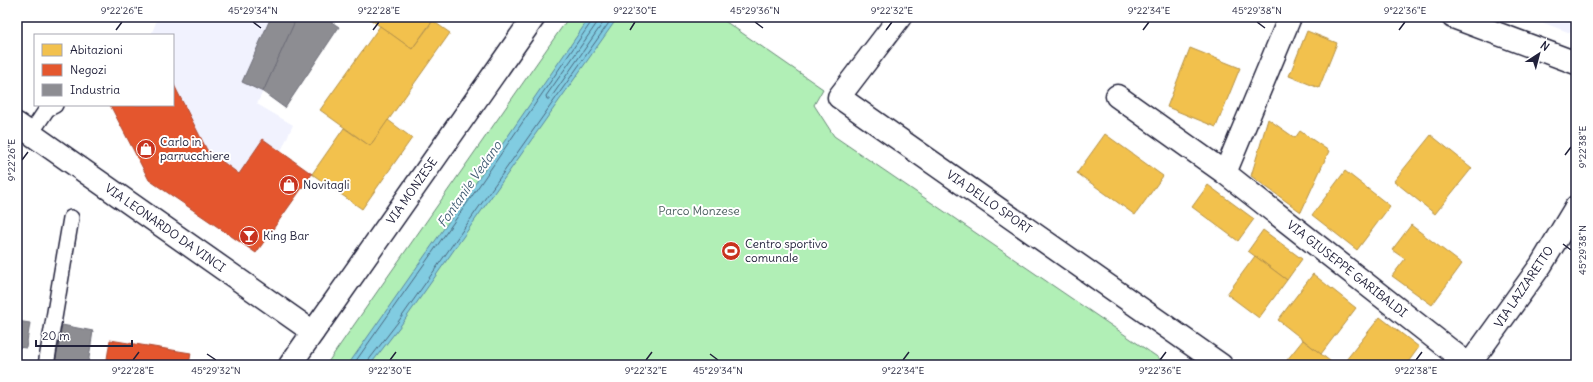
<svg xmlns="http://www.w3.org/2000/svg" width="1593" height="382" font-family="Delius,sans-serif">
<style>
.built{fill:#f1f2fe}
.green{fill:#b1efb6;stroke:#6a8878}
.water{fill:#81cce1;stroke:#5b889f}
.homes{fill:#f2c14e;stroke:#b49148}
.shops{fill:#e4572e;stroke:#aa4732}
.industry{fill:#8d8d92;stroke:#6d6d78}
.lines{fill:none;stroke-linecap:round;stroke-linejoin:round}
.shore{stroke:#48667d;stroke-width:1}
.lane-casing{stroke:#22223b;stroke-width:18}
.street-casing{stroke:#22223b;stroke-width:25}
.lane{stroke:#fff;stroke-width:15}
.street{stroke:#fff;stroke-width:22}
.ticks{fill:none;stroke:#22223b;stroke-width:1.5}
.labels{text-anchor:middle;stroke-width:4;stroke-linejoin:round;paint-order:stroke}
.poi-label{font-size:12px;fill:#22223b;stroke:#fff;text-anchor:start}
.street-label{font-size:12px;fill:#22223b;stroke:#fff}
.park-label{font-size:12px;fill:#4d6060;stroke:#fff}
.water-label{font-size:13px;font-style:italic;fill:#435e75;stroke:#fff}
.neatline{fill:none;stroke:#22223b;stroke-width:1.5}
.ticks-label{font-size:10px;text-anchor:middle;fill:#22223b}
</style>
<rect width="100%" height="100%" fill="#fff"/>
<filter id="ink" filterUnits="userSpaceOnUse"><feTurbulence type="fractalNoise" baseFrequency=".025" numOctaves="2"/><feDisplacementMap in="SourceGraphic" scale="8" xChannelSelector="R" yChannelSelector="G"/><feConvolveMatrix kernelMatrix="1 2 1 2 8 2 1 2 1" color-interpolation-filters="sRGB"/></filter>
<g filter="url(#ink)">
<g class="built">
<path d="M158,17H297L257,104L293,125L281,151L227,196L173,105V35H151Z"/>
<path d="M1528,17H1576V35Z"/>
</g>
<path class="green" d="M569,17H719L823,89L814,105L834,136L1169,365H326Z"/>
<path class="water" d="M590,17H618L401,325L370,365H348L466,197Z"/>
<g class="homes">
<path d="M367,17H435L412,49Z"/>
<path d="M433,21L450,33L370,146L320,110L380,26L412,49Z"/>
<path d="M1307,31L1337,43L1319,88L1289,76Z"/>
<path d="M1190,48L1240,68L1216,127L1167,107Z"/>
<path d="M1268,119L1295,138L1300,131L1329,151L1301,212L1251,176Z"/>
<path d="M388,120L412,138L362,209L312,174L344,128L370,146Z"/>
<path d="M1105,134L1163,176L1135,215L1077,173Z"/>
<path d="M1431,135L1472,168L1435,214L1394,181Z"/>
<path d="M1345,171L1390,206L1357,250L1312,215Z"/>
<path d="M1208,185L1254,219L1238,241L1192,207Z"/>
<path d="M1411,225L1462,264L1432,305L1392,276L1405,259L1392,250Z"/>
<path d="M1263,230L1302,259L1287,280L1248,251Z"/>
<path d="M1255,256L1287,280L1259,318L1227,294Z"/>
<path d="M1313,274L1356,308L1321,354L1278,320Z"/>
<path d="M1380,317L1419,347L1406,365H1342Z"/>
<path d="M1303,340L1335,365H1283Z"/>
</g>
<g class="shops">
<path d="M173,83L207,150L239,174L263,139L312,174L256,253L149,180L110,105H173Z"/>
<path d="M110,340L191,353L189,365H106Z"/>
</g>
<g class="industry">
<path d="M271,17H297L263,92L242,82Z"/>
<path d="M297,17H324L339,27L285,108L263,92Z"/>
<path d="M17,321L30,323L26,348L17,347Z"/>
<path d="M62,325L93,331L88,365H55Z"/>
</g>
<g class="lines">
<g class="shore">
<path d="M598,17L597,23L546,96L547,99H550L607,17"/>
<path d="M353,365L470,199L592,21L593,17"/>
<path d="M367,365L368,361L398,322L613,17"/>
</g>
<g class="lane-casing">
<g id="lane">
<path d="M31,133L47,109L55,105"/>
<path d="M46,365L71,218"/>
</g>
</g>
<g class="street-casing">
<g id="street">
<path d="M900,17L839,97L1221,365"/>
<path d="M1290,17L1225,173L1469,365"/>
<path d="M1453,17L1576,63"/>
<path d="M1117,96L1225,173"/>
<path d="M17,124L313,332"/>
<path d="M290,365L534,17"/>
<path d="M1469,365L1541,265L1576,207"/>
</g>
</g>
<use href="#lane" class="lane"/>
<use href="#street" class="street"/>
</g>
</g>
<path class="ticks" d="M253,22L261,28M755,22L763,28M1257,22L1265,28M116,30L122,22M373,30L379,22M630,30L635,22M886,30L892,22M1143,30L1149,22M1399,30L1405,22M1565,155L1571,147M22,160L28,152M1563,244L1571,250M207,354L216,360M710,354L718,360M133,360L139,352M390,360L396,352M646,360L652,352M903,360L909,352M1160,360L1166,352M1416,360L1422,352"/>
<defs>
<g id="shop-disc" transform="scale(1)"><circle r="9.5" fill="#c8321e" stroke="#fff"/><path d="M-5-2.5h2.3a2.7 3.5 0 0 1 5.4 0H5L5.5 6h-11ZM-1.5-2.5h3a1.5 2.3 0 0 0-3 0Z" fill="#fff"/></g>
<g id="bar-disc" transform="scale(1)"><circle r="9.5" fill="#c8321e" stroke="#fff"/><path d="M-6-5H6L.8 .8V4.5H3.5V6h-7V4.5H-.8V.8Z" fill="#fff"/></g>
<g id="stadium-disc" transform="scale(1)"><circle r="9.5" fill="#c8321e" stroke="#fff"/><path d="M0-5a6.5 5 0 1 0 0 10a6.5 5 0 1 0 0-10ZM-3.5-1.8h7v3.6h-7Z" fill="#fff"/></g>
</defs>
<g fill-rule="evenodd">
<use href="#shop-disc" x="146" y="149"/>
<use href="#shop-disc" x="289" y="185"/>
<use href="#bar-disc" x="249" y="236"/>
<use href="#stadium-disc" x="731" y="251"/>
</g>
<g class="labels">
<g class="poi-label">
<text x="160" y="146">Carlo in<tspan x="160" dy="14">parrucchiere</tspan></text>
<text x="303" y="189">Novitagli</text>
<text x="263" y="240">King Bar</text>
<text x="745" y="248">Centro sportivo<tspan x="745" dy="14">comunale</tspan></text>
</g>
<g class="street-label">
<text transform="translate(412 191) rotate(-55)" y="4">VIA MONZESE</text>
<text transform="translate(989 202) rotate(35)" y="4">VIA DELLO SPORT</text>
<text transform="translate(165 228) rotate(35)" y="4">VIA LEONARDO DA VINCI</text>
<text transform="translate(1347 269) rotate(38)" y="4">VIA GIUSEPPE GARIBALDI</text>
<text transform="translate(1524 287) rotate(-56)" y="4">VIA LAZZARETTO</text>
</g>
<g class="park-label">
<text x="699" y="215">Parco Monzese</text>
</g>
<g class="water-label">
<text transform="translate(469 184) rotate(-55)" y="5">Fontanile Vedano</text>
</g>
</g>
<rect width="1593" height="382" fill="none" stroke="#fff" stroke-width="44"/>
<rect x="34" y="34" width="140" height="72" fill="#ffffff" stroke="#a7a7b1"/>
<rect x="42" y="44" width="20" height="12" fill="#f2c14e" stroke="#a7a7b1"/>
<text x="70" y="54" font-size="12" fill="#22223b">Abitazioni</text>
<rect x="42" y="64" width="20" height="12" fill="#e4572e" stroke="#a7a7b1"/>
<text x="70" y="74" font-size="12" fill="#22223b">Negozi</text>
<rect x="42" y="84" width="20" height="12" fill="#8d8d92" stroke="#a7a7b1"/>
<text x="70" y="94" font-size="12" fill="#22223b">Industria</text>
<g transform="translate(1539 54) rotate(36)" stroke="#ffffff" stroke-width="3" paint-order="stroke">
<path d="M0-3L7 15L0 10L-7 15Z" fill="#22223b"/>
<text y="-6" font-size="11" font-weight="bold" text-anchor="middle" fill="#22223b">N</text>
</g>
<path d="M36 340v6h96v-6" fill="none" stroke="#22223b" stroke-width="2"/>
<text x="42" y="340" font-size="12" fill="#22223b" stroke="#ffffff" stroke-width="3" paint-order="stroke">20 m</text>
<rect x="22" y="22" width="1549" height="338" class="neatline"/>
<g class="ticks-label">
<text x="122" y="14">9°22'26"E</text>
<text x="253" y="14">45°29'34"N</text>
<text x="379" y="14">9°22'28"E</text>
<text x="635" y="14">9°22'30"E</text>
<text x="755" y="14">45°29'36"N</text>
<text x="892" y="14">9°22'32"E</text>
<text x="1149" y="14">9°22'34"E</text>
<text x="1257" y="14">45°29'38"N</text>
<text x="1405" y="14">9°22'36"E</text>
<text transform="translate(1582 147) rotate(-90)" y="4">9°22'38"E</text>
<text transform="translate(11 160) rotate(-90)" y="4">9°22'26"E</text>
<text transform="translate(1582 250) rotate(-90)" y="4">45°29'38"N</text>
<text x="133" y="374">9°22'28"E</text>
<text x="216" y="374">45°29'32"N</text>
<text x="390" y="374">9°22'30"E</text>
<text x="646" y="374">9°22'32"E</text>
<text x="718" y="374">45°29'34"N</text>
<text x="903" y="374">9°22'34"E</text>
<text x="1160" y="374">9°22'36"E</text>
<text x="1416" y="374">9°22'38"E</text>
</g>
</svg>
